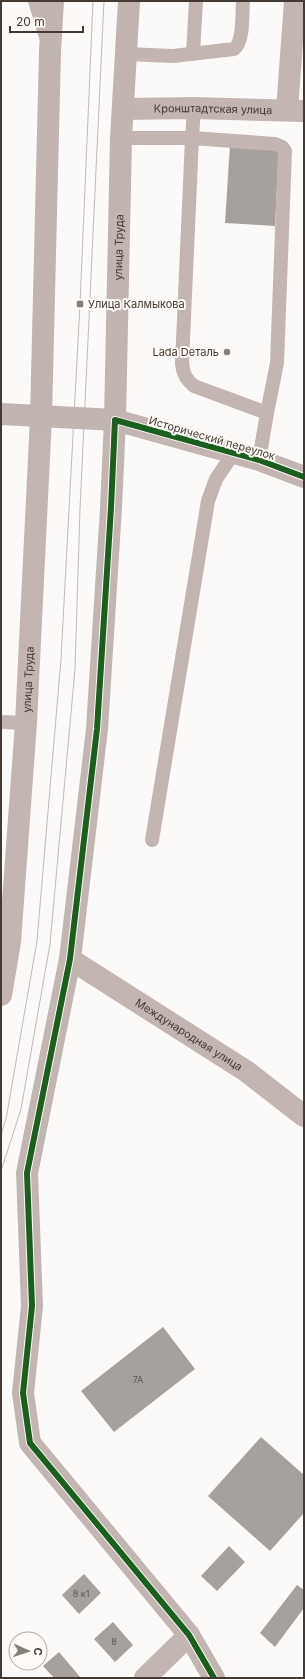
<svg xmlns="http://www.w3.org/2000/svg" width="305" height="1679" font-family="Inter,sans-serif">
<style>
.building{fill:#a6a19d}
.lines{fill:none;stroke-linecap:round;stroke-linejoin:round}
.service{stroke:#c3b6b2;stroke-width:14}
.minor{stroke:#c3b6b2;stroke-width:22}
.tertiary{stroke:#c3b6b2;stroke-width:22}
.secondary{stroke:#c1b4b1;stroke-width:22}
.tram{stroke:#c0b9b7;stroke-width:1}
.cycleway-casing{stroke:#fefaf6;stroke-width:8}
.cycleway{stroke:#1b5e20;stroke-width:6}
.poi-dot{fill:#847d78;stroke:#fefaf6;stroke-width:1.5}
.labels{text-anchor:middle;stroke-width:4;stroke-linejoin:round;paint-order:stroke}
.number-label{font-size:9px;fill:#5c544e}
.street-label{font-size:11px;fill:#433a33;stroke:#fefaf6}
.poi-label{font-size:11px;fill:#433a33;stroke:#fefaf6;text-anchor:start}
</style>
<rect width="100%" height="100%" fill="#fcfaf8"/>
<g class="building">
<path d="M230,145L279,148L275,226L225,223Z"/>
<path d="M163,1327L195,1369L114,1432L81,1391Z"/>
<path d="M261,1437L304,1475V1513L270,1551L208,1496Z"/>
<path d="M229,1546L245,1562L217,1591L201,1576Z"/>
<path d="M84,1574L101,1593L79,1614L62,1595Z"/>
<path d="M297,1585L304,1590V1608L275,1647L260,1633Z"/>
<path d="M113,1622L133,1645L115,1662L94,1639Z"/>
<path d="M59,1652L81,1678H54L43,1666Z"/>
</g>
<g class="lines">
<g class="service">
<path d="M35,1L46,37"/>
<path d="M193,53L196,1"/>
<path d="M126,54L173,56L234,49C244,42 242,13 243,1"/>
<path d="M121,138H192L194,108"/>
<path d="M259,460L267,413L194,386C186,379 183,374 182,363L192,138L275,144L282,147L285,151L277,363L267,413"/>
<path d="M1,722L26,723"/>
<path d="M152,840L208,501L216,479L233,454"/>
</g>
<g class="minor">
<path id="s1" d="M123,109L194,108L304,111"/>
<path d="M287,110L295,1"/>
<path id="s2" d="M70,959L246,1071L304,1116"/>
<path d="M145,1678L189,1635"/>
<path d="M214,1678L189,1635L30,1443L23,1393L32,1306L27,1173L70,959L97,729L111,508L115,420L259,460L304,477"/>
</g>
<path class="tertiary" id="s3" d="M1,995L10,942L26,723L41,417"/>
<g class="secondary">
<path id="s4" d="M1,414L115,420L121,138L129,1"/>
<path d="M41,417L50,51L53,1"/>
</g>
<g class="tram">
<path d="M1,1135L6,1119L37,941L61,659L80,304L93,1"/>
<path d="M1,1171L21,1109L50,944L75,669L80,509L104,1"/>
</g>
<g class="cycleway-casing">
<path id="cycleway" d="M214,1678L189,1635L30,1443L23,1393L32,1306L27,1173L70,959L97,729L111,508L115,420L259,460L304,477"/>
</g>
<use href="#cycleway" class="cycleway"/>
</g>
<g class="poi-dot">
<rect x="76" y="300" width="8" height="8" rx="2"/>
<circle cx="227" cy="352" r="4"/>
</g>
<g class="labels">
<g class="number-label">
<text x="138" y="1383">7А</text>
<text x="81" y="1597">8 к1</text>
<text x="114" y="1645">8</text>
</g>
<g class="street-label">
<text dy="4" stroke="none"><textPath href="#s1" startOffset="90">Кронштадтская улица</textPath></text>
<text dy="4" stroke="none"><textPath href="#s4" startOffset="287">улица Труда</textPath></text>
<text transform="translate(212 438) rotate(16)" y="4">Исторический переулок</text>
<text dy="4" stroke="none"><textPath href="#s3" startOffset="317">улица Труда</textPath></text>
<text dy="4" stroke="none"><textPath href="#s2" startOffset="141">Международная улица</textPath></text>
</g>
<g class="poi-label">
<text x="88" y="308">Улица Калмыкова</text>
<text x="219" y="356" text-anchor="end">Lada Dеталь</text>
</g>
</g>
<rect width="305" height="1679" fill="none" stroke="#433a33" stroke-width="4"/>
<g transform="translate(28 1651) rotate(93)"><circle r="19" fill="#fefaf6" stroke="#b3ada8"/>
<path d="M0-3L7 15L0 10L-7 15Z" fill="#847d78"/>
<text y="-6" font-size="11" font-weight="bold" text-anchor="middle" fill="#433a33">С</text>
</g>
<path d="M10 26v6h73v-6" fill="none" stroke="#433a33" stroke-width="2"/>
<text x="16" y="26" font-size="12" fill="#433a33" stroke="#fefaf6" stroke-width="3" paint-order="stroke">20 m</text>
</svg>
